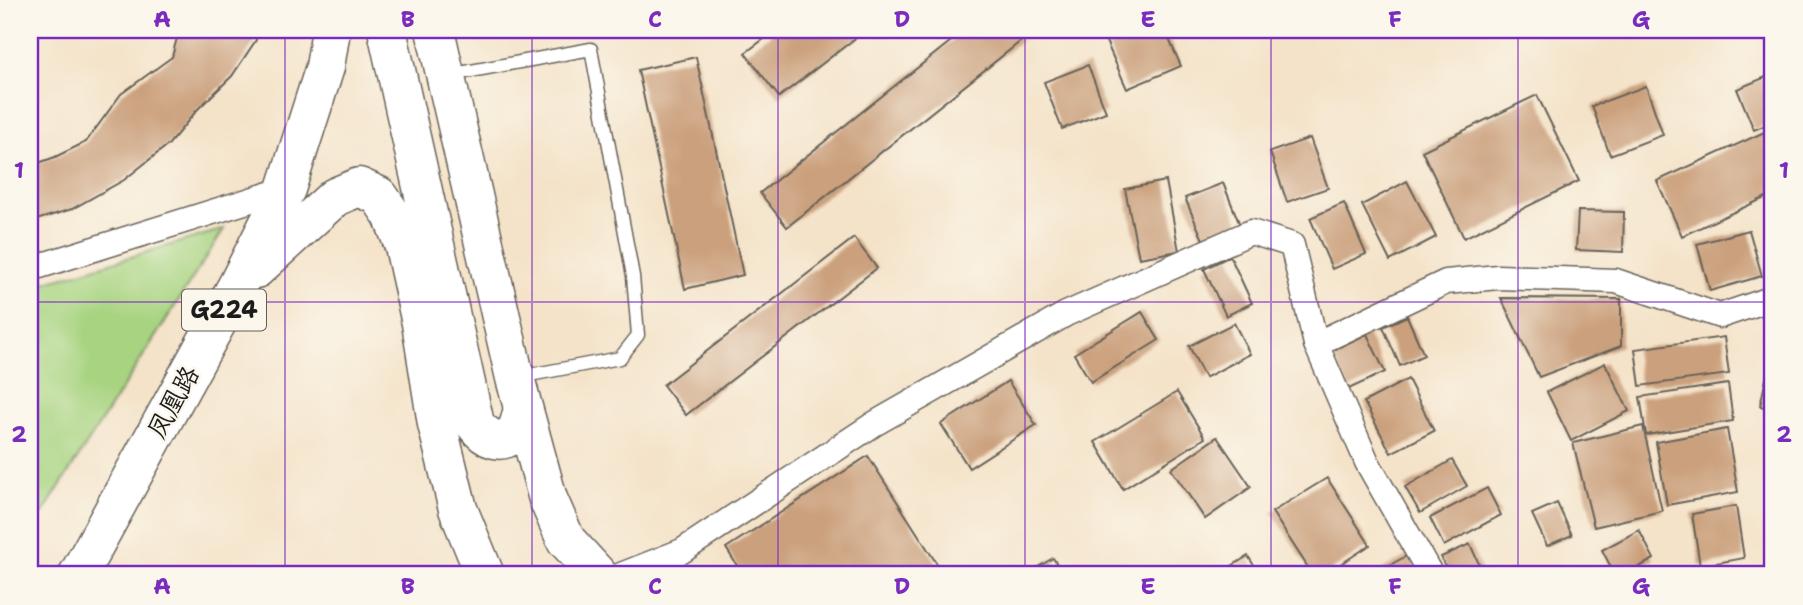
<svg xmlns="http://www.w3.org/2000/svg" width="1803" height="605" font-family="'Shantell Sans','LXGW WenKai TC',sans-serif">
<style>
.green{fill:#a8d481;stroke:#62784e;stroke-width:2}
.building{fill:#cba07d}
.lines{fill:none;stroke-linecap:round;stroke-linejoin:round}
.service-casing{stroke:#686259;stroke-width:15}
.minor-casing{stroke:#686259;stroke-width:27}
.trunk-casing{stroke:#686259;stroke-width:41}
.service{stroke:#fff;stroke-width:12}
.minor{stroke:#fff;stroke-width:24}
.trunk{stroke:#fff;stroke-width:38}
.grid{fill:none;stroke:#7b2cbf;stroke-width:2;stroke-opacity:0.55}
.labels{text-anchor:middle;stroke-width:5;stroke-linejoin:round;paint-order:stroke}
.shield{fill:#fbf7ec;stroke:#5f5e5a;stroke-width:2}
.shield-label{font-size:24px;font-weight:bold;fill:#1c1c1c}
.street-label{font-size:26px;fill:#1c1c1c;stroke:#fbf7ec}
.neatline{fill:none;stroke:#7b2cbf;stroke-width:2.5}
.grid-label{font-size:23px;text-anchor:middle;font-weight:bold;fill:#7b2cbf}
</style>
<rect width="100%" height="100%" fill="#fbf7ec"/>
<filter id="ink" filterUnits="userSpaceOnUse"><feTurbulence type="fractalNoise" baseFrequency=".0143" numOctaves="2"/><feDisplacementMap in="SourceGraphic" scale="14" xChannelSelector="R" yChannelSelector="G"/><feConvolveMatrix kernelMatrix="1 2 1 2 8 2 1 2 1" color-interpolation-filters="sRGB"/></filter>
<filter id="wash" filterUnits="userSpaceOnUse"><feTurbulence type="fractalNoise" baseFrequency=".00686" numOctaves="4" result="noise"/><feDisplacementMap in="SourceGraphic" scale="28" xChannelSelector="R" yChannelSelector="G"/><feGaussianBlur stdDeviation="1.57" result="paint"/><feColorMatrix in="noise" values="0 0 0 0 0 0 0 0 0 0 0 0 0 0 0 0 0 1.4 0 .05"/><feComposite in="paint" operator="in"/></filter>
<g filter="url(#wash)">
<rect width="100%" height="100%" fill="#f4e3c9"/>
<path class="green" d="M224,229L30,533V287Z"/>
<g id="blocks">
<g class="building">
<path d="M179,30H255L256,40L232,76L197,110L169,144L124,180L72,209L30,222V166L55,157L86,142L121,94L172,57Z"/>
<path d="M776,30H866L779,97L745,53Z"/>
<path d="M965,30H1012L1021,41L787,227L760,193Z"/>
<path d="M1101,30H1165L1181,66L1127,89Z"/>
<path d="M696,57L743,275L685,289L638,70Z"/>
<path d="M1088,65L1106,112L1062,129L1044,82Z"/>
<path d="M1773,74V122L1754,130L1737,89Z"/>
<path d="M1646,86L1663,135L1610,155L1592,106Z"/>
<path d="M1537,95L1579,181L1464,238L1422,151Z"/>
<path d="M1773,128V194L1682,236L1657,181Z"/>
<path d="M1310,138L1328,188L1287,202L1270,152Z"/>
<path d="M1166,181L1179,251L1139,258L1125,189Z"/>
<path d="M1407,181L1436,237L1390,261L1362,205Z"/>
<path d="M1223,183L1240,225L1203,240L1185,198Z"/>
<path d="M1344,203L1366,254L1332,269L1310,218Z"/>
<path d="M1578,211L1624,212L1623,252L1576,250Z"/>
<path d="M1749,230L1762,276L1710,291L1697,244Z"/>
<path d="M854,238L877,268L686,415L663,385Z"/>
<path d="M1230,256L1252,303L1226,316L1204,269Z"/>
<path d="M1501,298L1621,299V346L1539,377Z"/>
<path d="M1142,312L1159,340L1091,382L1074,354Z"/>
<path d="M1407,316L1424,355L1400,366L1383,327Z"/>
<path d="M1234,323L1250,354L1205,378L1189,346Z"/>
<path d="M1367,334L1385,372L1349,389L1331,351Z"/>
<path d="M1724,337L1729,374L1640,386L1635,349Z"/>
<path d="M1605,363L1629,411L1571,441L1547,392Z"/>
<path d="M1767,374L1773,376V409L1760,406Z"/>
<path d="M1408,379L1434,431L1391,453L1364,402Z"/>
<path d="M1008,381L1036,425L969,468L941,424Z"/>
<path d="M1728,384L1733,421L1646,435L1640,397Z"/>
<path d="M1177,392L1205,438L1123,489L1095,442Z"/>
<path d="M1771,424H1773V470H1769Z"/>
<path d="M1643,426L1662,511L1594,527L1573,443Z"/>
<path d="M1727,429L1738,492L1667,505L1656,442Z"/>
<path d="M1217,437L1251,487L1205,519L1171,469Z"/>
<path d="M868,456L944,575H743L726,548Z"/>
<path d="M1452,460L1467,486L1420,513L1405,487Z"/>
<path d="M1327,478L1370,545L1324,575H1313L1272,512Z"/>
<path d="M1487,488L1501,515L1444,546L1430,518Z"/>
<path d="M1773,492V526H1771L1770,493Z"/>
<path d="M1557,503L1572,535L1547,546L1532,514Z"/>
<path d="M1736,506L1744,558L1700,566L1692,514Z"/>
<path d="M1639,530L1654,559L1624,575H1615L1602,550Z"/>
<path d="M1470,544L1484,575H1449L1441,557Z"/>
<path d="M1408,555L1420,575H1372Z"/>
<path d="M1248,556L1260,575H1217Z"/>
<path d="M1053,558L1064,575H1025Z"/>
<path d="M1554,569L1557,575H1540Z"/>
</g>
</g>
</g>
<g filter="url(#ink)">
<use href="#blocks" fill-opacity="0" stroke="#686259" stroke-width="2"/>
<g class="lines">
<g class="service-casing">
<path id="service" d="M449,75L591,49L633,276L638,335L620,358L519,377"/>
</g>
<g class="minor-casing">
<g id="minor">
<path d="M30,269L286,189"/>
<path d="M1316,344L1367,462L1431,575"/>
<path d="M621,575L682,551L874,424L1066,314L1251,232L1292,245L1316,344L1446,282L1498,277L1616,281L1720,316L1773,298"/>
</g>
</g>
<g class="trunk-casing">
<g id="trunk">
<path d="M387,30L475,424C485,438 503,448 516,430C520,424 521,415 523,409"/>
<path d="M435,30L515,378L548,499L566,540L598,575"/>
<path d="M256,269L335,197L359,187L379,196L392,215L404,246L421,323L437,424L458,509L485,575"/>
<path d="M78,575L237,286L286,189L325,67L331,30"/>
</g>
</g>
<use href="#service" class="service"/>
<use href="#minor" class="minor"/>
<use href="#trunk" class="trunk"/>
</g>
</g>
<path class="grid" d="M285,30V575M532,30V575M778,30V575M1025,30V575M1271,30V575M1518,30V575M30,302H1773"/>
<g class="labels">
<rect class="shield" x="182" y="289.5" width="84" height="41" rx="5"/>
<g class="shield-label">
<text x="224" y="318">G224</text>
</g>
<g class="street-label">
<text transform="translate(173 402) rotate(-61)" y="9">凤凰路</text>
</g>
</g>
<rect width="1803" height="605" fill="none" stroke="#fbf7ec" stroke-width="77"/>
<rect x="38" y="38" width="1726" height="528" class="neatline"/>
<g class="grid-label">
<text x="162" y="27">A</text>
<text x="408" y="27">B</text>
<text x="655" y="27">C</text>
<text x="902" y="27">D</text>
<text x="1148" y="27">E</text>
<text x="1395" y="27">F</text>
<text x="1641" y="27">G</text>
<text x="19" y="178">1</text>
<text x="1784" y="178">1</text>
<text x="19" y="442">2</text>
<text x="1784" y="442">2</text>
<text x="162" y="594">A</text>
<text x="408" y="594">B</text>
<text x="655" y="594">C</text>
<text x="902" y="594">D</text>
<text x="1148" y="594">E</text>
<text x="1395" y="594">F</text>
<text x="1641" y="594">G</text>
</g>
</svg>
